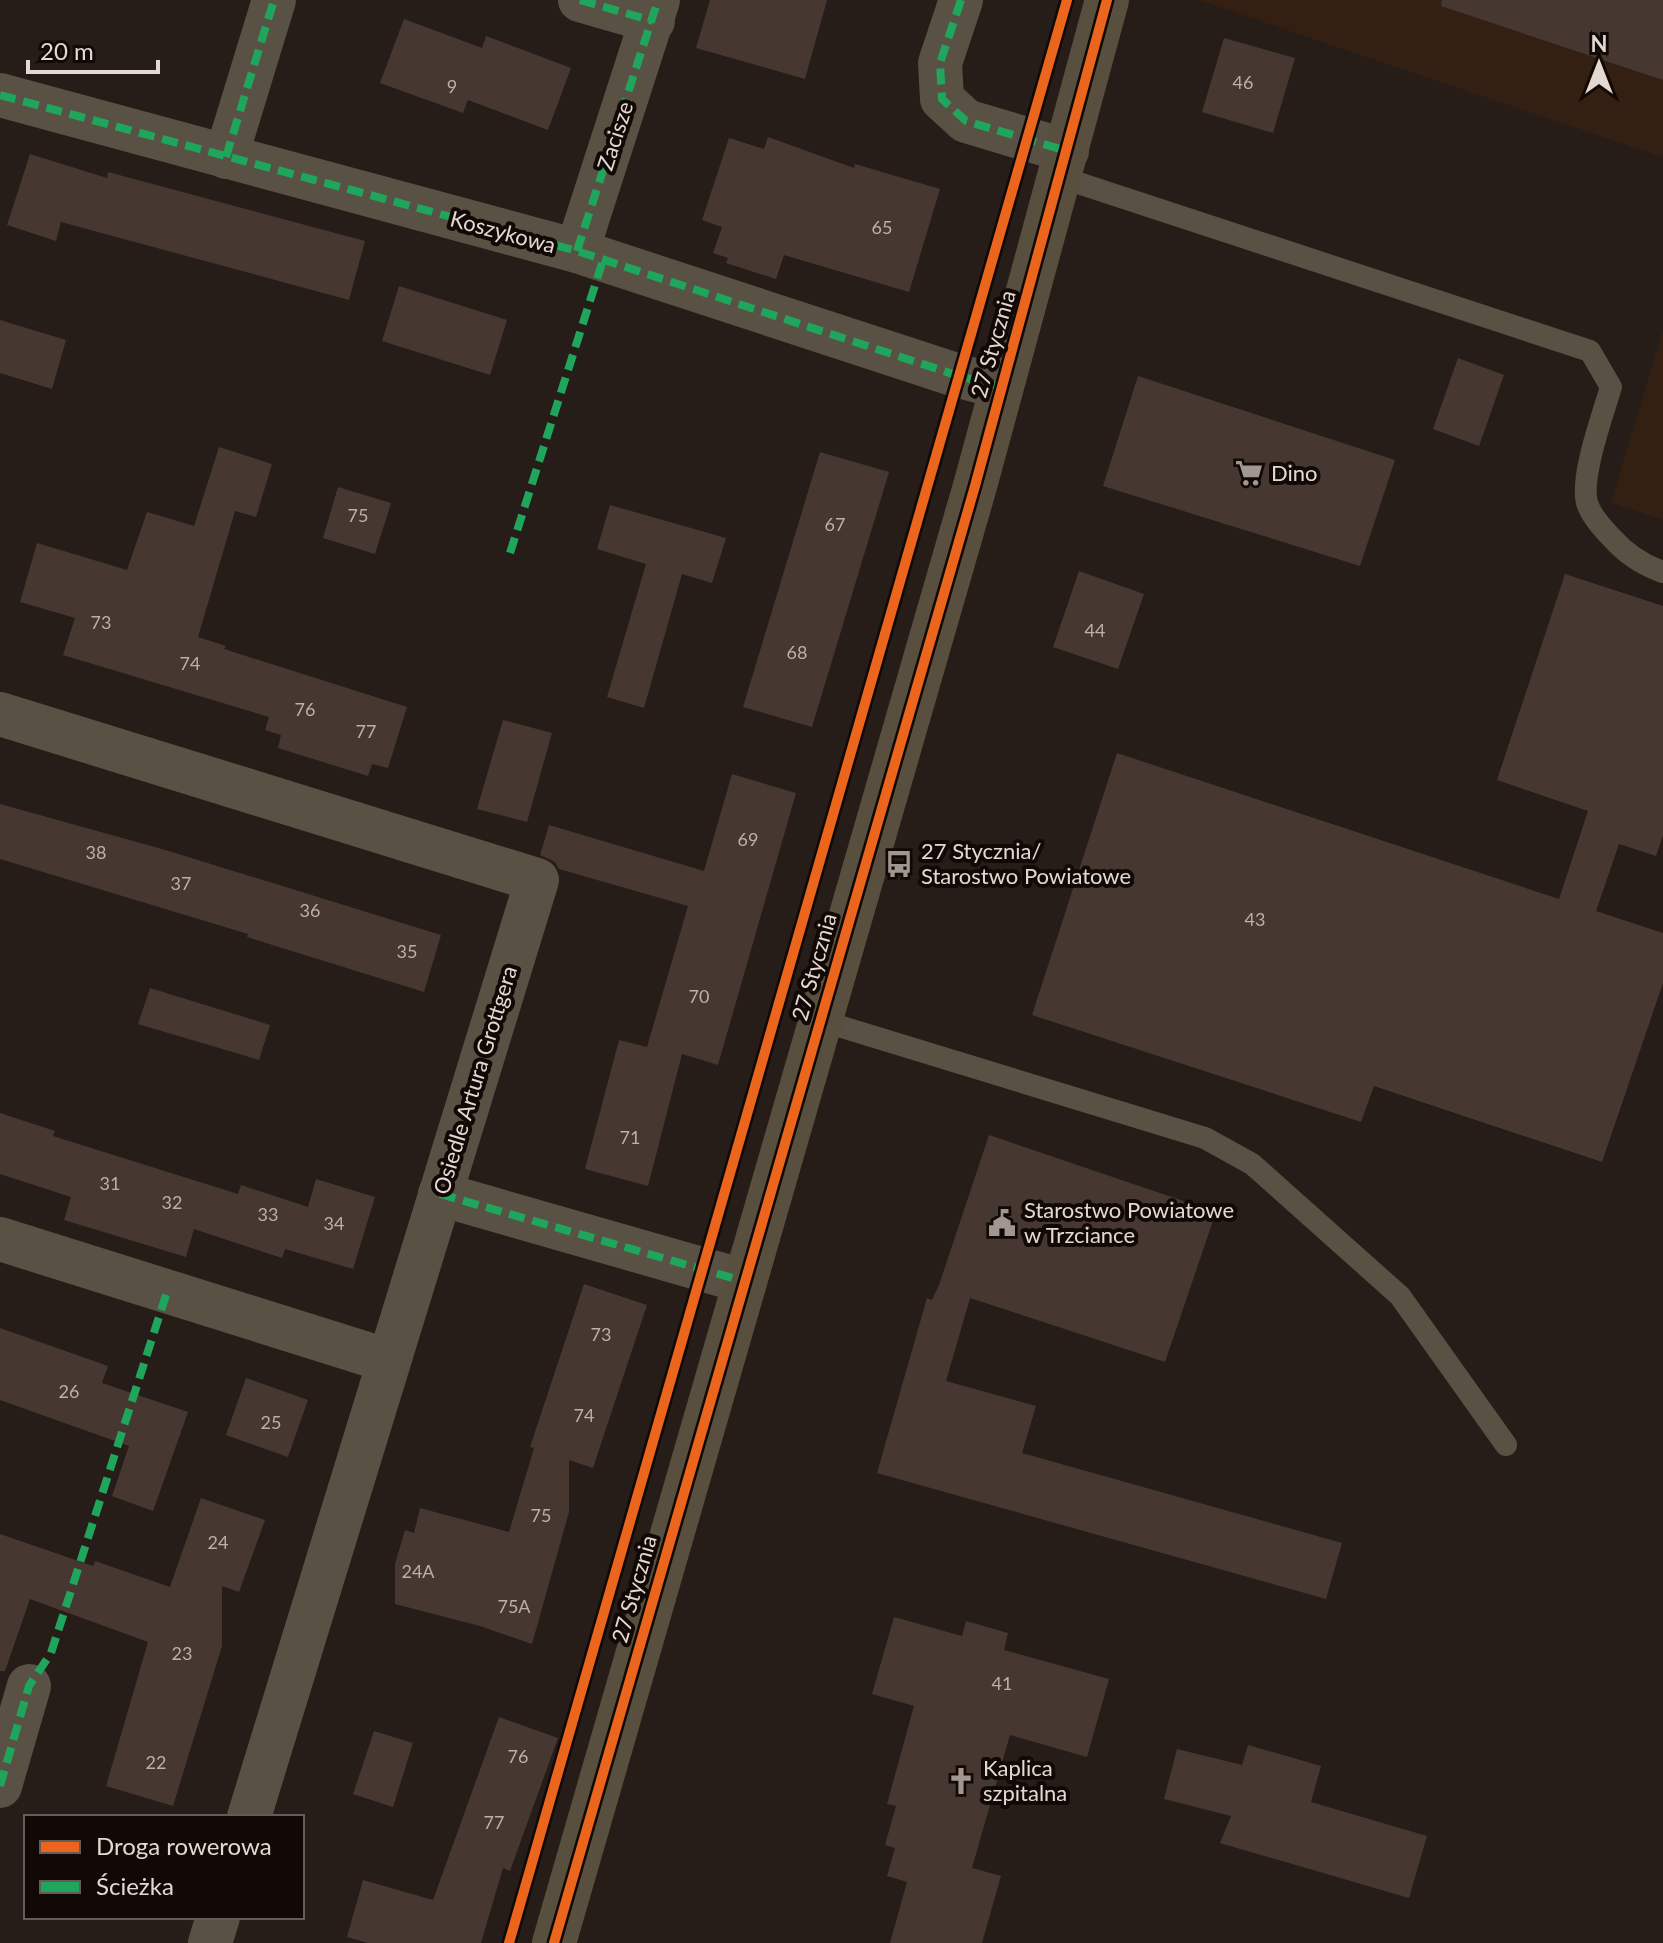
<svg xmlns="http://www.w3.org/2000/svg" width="1663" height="1943" font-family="Lato,sans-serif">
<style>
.built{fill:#342012}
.building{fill:#463731}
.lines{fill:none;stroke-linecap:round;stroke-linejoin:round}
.service{stroke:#595144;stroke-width:22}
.minor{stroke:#595144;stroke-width:44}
.secondary{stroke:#594f3e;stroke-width:44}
.quiet{stroke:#20a55d;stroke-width:8;stroke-dasharray:16 8;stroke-linecap:butt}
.cycleway-casing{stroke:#100905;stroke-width:15}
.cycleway{stroke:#eb651d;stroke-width:10}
.labels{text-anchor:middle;stroke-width:8;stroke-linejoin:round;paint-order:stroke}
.number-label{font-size:18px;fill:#bcb0a9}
.street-label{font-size:22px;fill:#e4d8d1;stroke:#100905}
.poi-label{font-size:22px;fill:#e4d8d1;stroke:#100905;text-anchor:start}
</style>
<rect width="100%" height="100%" fill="#271d18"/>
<g class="built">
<path d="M1198,0H1663V157Z"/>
<path d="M1663,331V520L1611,502Z"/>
</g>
<g class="building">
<path d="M710,0H827L805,79L696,48Z"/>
<path d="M1442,0H1663V80L1441,6Z"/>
<path d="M404,19L482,48L486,36L571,68L548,130L468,100L463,113L380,83Z"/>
<path d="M1224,38L1295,58L1273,133L1202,112Z"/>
<path d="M768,137L854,168L855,164L940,189L909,292L784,255L776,279L726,263L728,258L713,253L722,227L702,220L729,138L764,149Z"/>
<path d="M30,154L107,178L108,172L365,241L349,300L61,222L56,241L7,225Z"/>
<path d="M399,286L507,320L490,375L382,341Z"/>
<path d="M0,320L66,340L52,389L0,373Z"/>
<path d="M1458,358L1504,375L1479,446L1433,429Z"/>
<path d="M1138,376L1395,460L1360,566L1103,486Z"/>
<path d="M219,447L272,464L256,517L235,511L198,637L226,646L224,649L407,707L388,768L372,764L368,776L278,748L281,735L265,730L269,717L63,655L75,618L20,602L37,543L127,570L147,512L194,526Z"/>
<path d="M820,452L889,472L812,727L743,707Z"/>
<path d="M338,487L391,503L375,554L323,538Z"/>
<path d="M610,505L726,538L712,583L682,574L644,708L607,697L646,564L597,549Z"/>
<path d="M1079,571L1144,594L1118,669L1053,647Z"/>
<path d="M1565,574L1663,606V835L1656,856L1619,844L1596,911L1663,933V983L1602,1162L1374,1086L1361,1122L1032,1015L1117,753L1559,899L1588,811L1497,780Z"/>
<path d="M503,720L552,733L527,822L477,809Z"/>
<path d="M732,774L796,793L718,1065L682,1054L648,1186L585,1169L619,1040L647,1047L688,906L559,869L555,862L540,855L549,825L704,871Z"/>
<path d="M0,804L162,849L441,935L424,992L247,937L248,934L0,859Z"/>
<path d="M150,988L270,1025L259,1060L138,1024Z"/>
<path d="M0,1113L55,1131L53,1136L238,1194L241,1185L308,1207L316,1179L375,1197L353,1269L285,1249L282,1258L194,1229L186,1257L64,1220L71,1197L0,1174Z"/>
<path d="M989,1135L1216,1212L1165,1362L970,1298L946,1381L1036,1406L1022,1453L1342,1543L1326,1599L877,1473L927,1298L932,1300L939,1285Z"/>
<path d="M584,1284L647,1305L593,1468L569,1460V1512L532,1644L480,1626L395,1604V1564L405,1530L414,1533L420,1508L509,1532L534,1448L530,1447Z"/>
<path d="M0,1328L108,1366L102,1383L188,1412L153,1511L112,1496L129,1446L0,1400Z"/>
<path d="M246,1378L308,1400L288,1457L226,1435Z"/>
<path d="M201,1498L265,1520L239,1592L222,1586V1646L173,1806L106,1786L148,1642L30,1599L5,1671H0V1534L93,1566L95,1561L170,1587Z"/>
<path d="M894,1617L962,1636L966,1621L1008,1633L1004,1650L1109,1679L1087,1757L1010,1735L972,1868L1001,1876L982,1943H890L907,1882L887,1876L895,1848L885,1845L896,1806L887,1804L914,1706L872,1694Z"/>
<path d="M499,1717L558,1738L510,1871L503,1868L481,1943H368L347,1937L363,1880L433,1900Z"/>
<path d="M374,1731L413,1743L393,1807L353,1794Z"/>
<path d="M1248,1745L1321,1766L1311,1802L1427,1836L1409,1898L1220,1843L1231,1816L1164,1799L1177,1749L1242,1765Z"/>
</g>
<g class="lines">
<g class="service">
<path d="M1060,177L1590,351L1611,387C1603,414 1580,477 1587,503C1591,515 1603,529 1612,538C1626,554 1643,565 1663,572"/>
<path d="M819,1020L1205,1138L1252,1164L1400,1296L1506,1445"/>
</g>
<g class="minor">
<path d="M580,0L653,21"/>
<path d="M961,0L940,63L942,99L966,121L1067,151"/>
<path d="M0,95L577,251L959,376L1001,387"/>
<path d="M226,157L274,0"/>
<path d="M577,251L658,0"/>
<path d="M0,714L537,880L249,1817"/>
<path d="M440,1194L743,1281"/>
<path d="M0,1239L389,1361"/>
<path d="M0,1786L29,1686"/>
<path d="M210,1943L218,1917"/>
</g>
<path class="secondary" d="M554,1943L975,486L1107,0"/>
<g class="quiet">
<path d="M580,0L653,21"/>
<path d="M961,0L940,63L942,99L966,121L1067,151"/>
<path d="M0,95L577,251L959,376L1001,387"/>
<path d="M226,157L274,0"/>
<path d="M577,251L658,0"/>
<path d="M510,553L603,260"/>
<path d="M440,1194L743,1281"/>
<path d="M0,1786L29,1686L51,1653L167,1292"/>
</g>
<g class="cycleway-casing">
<g id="cycleway">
<path d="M509,1943L1067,0"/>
<path d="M554,1943L975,486L1107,0"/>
</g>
</g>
<use href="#cycleway" class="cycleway"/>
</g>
<defs>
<g id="supermarket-bare" transform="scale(2.16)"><path d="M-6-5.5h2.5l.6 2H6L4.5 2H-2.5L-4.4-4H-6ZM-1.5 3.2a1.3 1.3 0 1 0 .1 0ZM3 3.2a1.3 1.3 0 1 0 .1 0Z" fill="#a29790" stroke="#100905" stroke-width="2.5" paint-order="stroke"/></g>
<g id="bus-bare" transform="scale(2.16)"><path d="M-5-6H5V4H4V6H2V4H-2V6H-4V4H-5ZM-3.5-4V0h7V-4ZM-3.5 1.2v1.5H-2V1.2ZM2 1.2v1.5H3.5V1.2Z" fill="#a29790" stroke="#100905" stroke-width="2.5" paint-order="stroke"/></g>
<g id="civic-bare" transform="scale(2.16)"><path d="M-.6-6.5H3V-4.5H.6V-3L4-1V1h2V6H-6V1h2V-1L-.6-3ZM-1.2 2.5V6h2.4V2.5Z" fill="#a29790" stroke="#100905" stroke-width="2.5" paint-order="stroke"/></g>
<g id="church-bare" transform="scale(2.16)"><path d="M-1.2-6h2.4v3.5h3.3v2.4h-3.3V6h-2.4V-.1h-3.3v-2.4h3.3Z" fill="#a29790" stroke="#100905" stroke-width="2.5" paint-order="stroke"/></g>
</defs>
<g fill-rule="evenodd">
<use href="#supermarket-bare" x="1249" y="473"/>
<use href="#bus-bare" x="899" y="864"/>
<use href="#civic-bare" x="1002" y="1223"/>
<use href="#church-bare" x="961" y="1781"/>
</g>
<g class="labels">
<g class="number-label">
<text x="1243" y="89">46</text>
<text x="452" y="93">9</text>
<text x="882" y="234">65</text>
<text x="358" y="522">75</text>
<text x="835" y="531">67</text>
<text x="101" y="629">73</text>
<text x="1095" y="637">44</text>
<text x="797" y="659">68</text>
<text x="190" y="670">74</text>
<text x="305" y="716">76</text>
<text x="366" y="738">77</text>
<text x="748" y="846">69</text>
<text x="96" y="859">38</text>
<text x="181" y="890">37</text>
<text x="310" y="917">36</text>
<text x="1255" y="926">43</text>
<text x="407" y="958">35</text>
<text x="699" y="1003">70</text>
<text x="630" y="1144">71</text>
<text x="110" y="1190">31</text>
<text x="172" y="1209">32</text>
<text x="268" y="1221">33</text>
<text x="334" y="1230">34</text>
<text x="601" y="1341">73</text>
<text x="69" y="1398">26</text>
<text x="584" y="1422">74</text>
<text x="271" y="1429">25</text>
<text x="541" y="1522">75</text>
<text x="218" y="1549">24</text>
<text x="418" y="1578">24A</text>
<text x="514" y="1613">75A</text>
<text x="182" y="1660">23</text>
<text x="1002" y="1690">41</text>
<text x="518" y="1763">76</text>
<text x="156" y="1769">22</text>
<text x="494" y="1829">77</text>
</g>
<g class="street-label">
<text transform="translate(615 136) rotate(-72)" y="8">Zacisze</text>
<text transform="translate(503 232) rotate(15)" y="8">Koszykowa</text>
<text transform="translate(993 344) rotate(-74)" y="8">27 Stycznia</text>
<text transform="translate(814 967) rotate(-74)" y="8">27 Stycznia</text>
<text transform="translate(475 1080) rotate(-73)" y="8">Osiedle Artura Grottgera</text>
<text transform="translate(634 1589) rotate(-74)" y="8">27 Stycznia</text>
</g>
<g class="poi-label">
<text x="1271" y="481">Dino</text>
<text x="921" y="859">27 Stycznia/<tspan x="921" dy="25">Starostwo Powiatowe</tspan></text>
<text x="1024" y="1218">Starostwo Powiatowe<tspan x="1024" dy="25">w Trzciance</tspan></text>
<text x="983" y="1776">Kaplica<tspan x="983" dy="25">szpitalna</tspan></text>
</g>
</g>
<rect x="24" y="1815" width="280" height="104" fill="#100905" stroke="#655c57" stroke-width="2"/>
<rect x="40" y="1841" width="40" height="12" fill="#eb651d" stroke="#655c57" stroke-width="2"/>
<text x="96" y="1855" font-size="24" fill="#e4d8d1">Droga rowerowa</text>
<rect x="40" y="1881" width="40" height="12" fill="#20a55d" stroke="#655c57" stroke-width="2"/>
<text x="96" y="1895" font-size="24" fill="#e4d8d1">Ścieżka</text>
<g transform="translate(1599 64)" stroke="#100905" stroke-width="6" paint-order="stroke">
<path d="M0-6L14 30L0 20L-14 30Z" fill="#e4d8d1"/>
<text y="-12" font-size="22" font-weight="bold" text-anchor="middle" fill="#e4d8d1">N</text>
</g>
<path d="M28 60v12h130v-12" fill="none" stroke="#e4d8d1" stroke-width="4"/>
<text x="40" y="60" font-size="24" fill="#e4d8d1" stroke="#100905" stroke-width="6" paint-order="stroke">20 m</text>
</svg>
